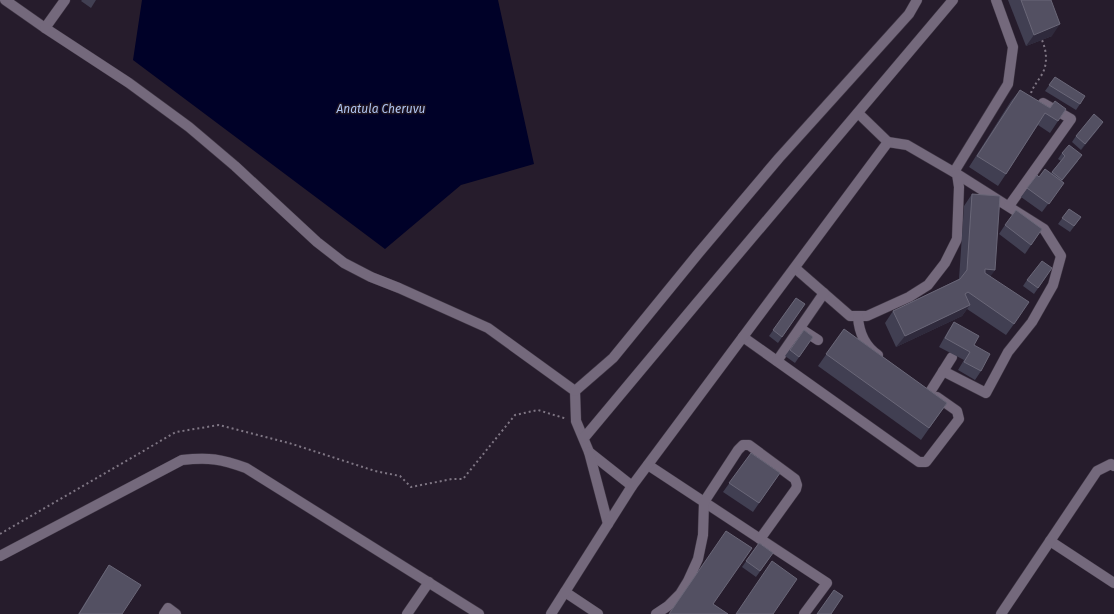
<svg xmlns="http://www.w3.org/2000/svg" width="1114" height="614" font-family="'Fira Sans',sans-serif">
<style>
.water{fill:#000128}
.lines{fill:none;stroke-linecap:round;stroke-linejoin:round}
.minor-casing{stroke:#3f3644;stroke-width:11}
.path{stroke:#7f7684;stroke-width:2;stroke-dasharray:2 3;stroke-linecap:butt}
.minor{stroke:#74697c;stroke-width:10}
.wall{fill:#413f52}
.shaded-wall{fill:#2f2a3c}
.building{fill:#535062;stroke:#6a6778}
.labels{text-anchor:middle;stroke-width:3;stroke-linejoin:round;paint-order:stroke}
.water-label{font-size:12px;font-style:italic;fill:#b0c5f2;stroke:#1c1322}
</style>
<rect width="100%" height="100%" fill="#261c2c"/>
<path class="water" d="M142,0H498L534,164L461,185L385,249L133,60Z"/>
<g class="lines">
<g class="minor-casing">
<g id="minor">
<path d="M5,0L45,28"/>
<path d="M65,0L45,28L129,83L189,127L235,166L317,242L344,263L371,277L399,288L488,328L575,391L576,421L589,452L632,486"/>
<path d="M858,113L888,142L907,145L957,174L1044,229L1061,256L1053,285L1032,322L1008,352L986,393L943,371"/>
<path d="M954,172L1008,84L1013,47L996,0"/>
<path d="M1009,206L1071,119L1043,103"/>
<path d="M795,268L850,316H867L909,297L928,285L945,263L957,239L959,187L957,174"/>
<path d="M858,317C859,333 865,346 878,355"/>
<path d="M801,329L818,340"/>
<path d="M743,337L919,462H926L959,419L957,411L937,397"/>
<path d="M777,361L824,293"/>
<path d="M575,391L613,358L697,255L779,158L909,14L917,0"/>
<path d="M930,392L952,357"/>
<path d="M584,438L696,304L953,0"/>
<path d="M589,452L608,524"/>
<path d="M648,465L827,583L804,614"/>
<path d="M1050,541L1114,583"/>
<path d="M0,556L182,460C209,457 221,459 246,468L479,614"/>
<path d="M565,592L598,614"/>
<path d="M164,614L168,608L176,614"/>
<path d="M407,614L429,582"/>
<path d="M551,614L632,486L888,142"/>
<path d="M656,614L668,606L680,594L688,581L698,559L703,535L704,502L738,450L743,445H749L795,479L797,485L796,489L760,539"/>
<path d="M1001,614L1097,471L1111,464L1114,466"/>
</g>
</g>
<g class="path">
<path d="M1030,98C1031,89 1036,84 1041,76C1048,65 1047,52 1042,40"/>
<path d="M0,534L176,432L219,425L289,443L375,471L400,476L411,487L452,479H463L515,415L538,410L567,419"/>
</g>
<use href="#minor" class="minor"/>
</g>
<g class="wall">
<path d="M82,0H96L91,8L81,1Z"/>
<path d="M1008,0H1051L1052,36L1026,46Z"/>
<path d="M1055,77L1080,104L1076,110L1045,91Z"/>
<path d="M1020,90L1050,108L1058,121L1050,133L1038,125L1006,174L998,186L969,167L1011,101Z"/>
<path d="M1099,128L1081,150L1072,142L1076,136Z"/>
<path d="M1062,153L1078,161L1062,181L1064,183L1042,212L1021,197L1037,175L1039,177L1051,173L1061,161L1058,159Z"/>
<path d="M972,194L995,270L990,276L1014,324L1006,335L967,309L962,316L896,347L885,323L893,311L959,279L964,206Z"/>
<path d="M1069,209L1081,217L1070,232L1058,224Z"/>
<path d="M1005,225L1042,229L1025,254L999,234Z"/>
<path d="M1048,274L1034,294L1023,286L1027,280Z"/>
<path d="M796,298L805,304L778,343L769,336Z"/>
<path d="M954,322L974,345L981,371L975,380L958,370L964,360L939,347L948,331Z"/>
<path d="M844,329L947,403L921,440L818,366Z"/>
<path d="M804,330L813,337L795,363L785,356Z"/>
<path d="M751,453L780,473L753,512L723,492Z"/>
<path d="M759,543L773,553L756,577L742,567Z"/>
<path d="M109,565L122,614H78L101,577Z"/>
</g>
<g class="shaded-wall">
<path d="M1060,24L1052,36L1026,46L1034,35Z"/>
<path d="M1103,122L1099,128L1081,150L1085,144Z"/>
<path d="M985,269L995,270L987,281H977Z"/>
<path d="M970,305L962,316L896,347L905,336Z"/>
</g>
<g class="building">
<path d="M1021,0H1051L1060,24L1034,35Z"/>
<path d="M1055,77L1085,96L1080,104L1049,85Z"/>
<path d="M1020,90L1050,108L1055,101L1066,109L1058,121L1045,113L1006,174L977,156Z"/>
<path d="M1094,114L1103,122L1085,144L1076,136Z"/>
<path d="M1069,145L1082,155L1062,180L1052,172L1065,156L1062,153Z"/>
<path d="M1045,169L1064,183L1049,204L1027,188L1037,175L1039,177Z"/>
<path d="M972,194L1000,196L995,270L985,269V273L1029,302L1014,324L968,292L965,294L970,305L905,336L893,311L960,279L967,270Z"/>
<path d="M1069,209L1081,217L1074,226L1062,218Z"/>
<path d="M1016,210L1042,229L1031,245L1005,225Z"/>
<path d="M1042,261L1052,268L1038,288L1027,280Z"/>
<path d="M796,298L805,304L782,337L773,330Z"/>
<path d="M954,322L979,336L974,345L990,354L981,371L964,362L970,352L945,338Z"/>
<path d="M844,329L947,403L929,428L826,354Z"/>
<path d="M804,330L813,337L799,357L790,350Z"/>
<path d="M751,453L780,473L759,503L729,483Z"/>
<path d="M726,531L752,548L713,604L728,614H669Z"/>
<path d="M759,543L773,553L760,571L746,561Z"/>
<path d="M772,561L797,579L773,614H736Z"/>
<path d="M109,565L141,585L122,614H79Z"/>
<path d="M834,590L843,596L831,614H817Z"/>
</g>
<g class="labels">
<g class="water-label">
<text x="381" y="113">Anatula Cheruvu</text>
</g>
</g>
</svg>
